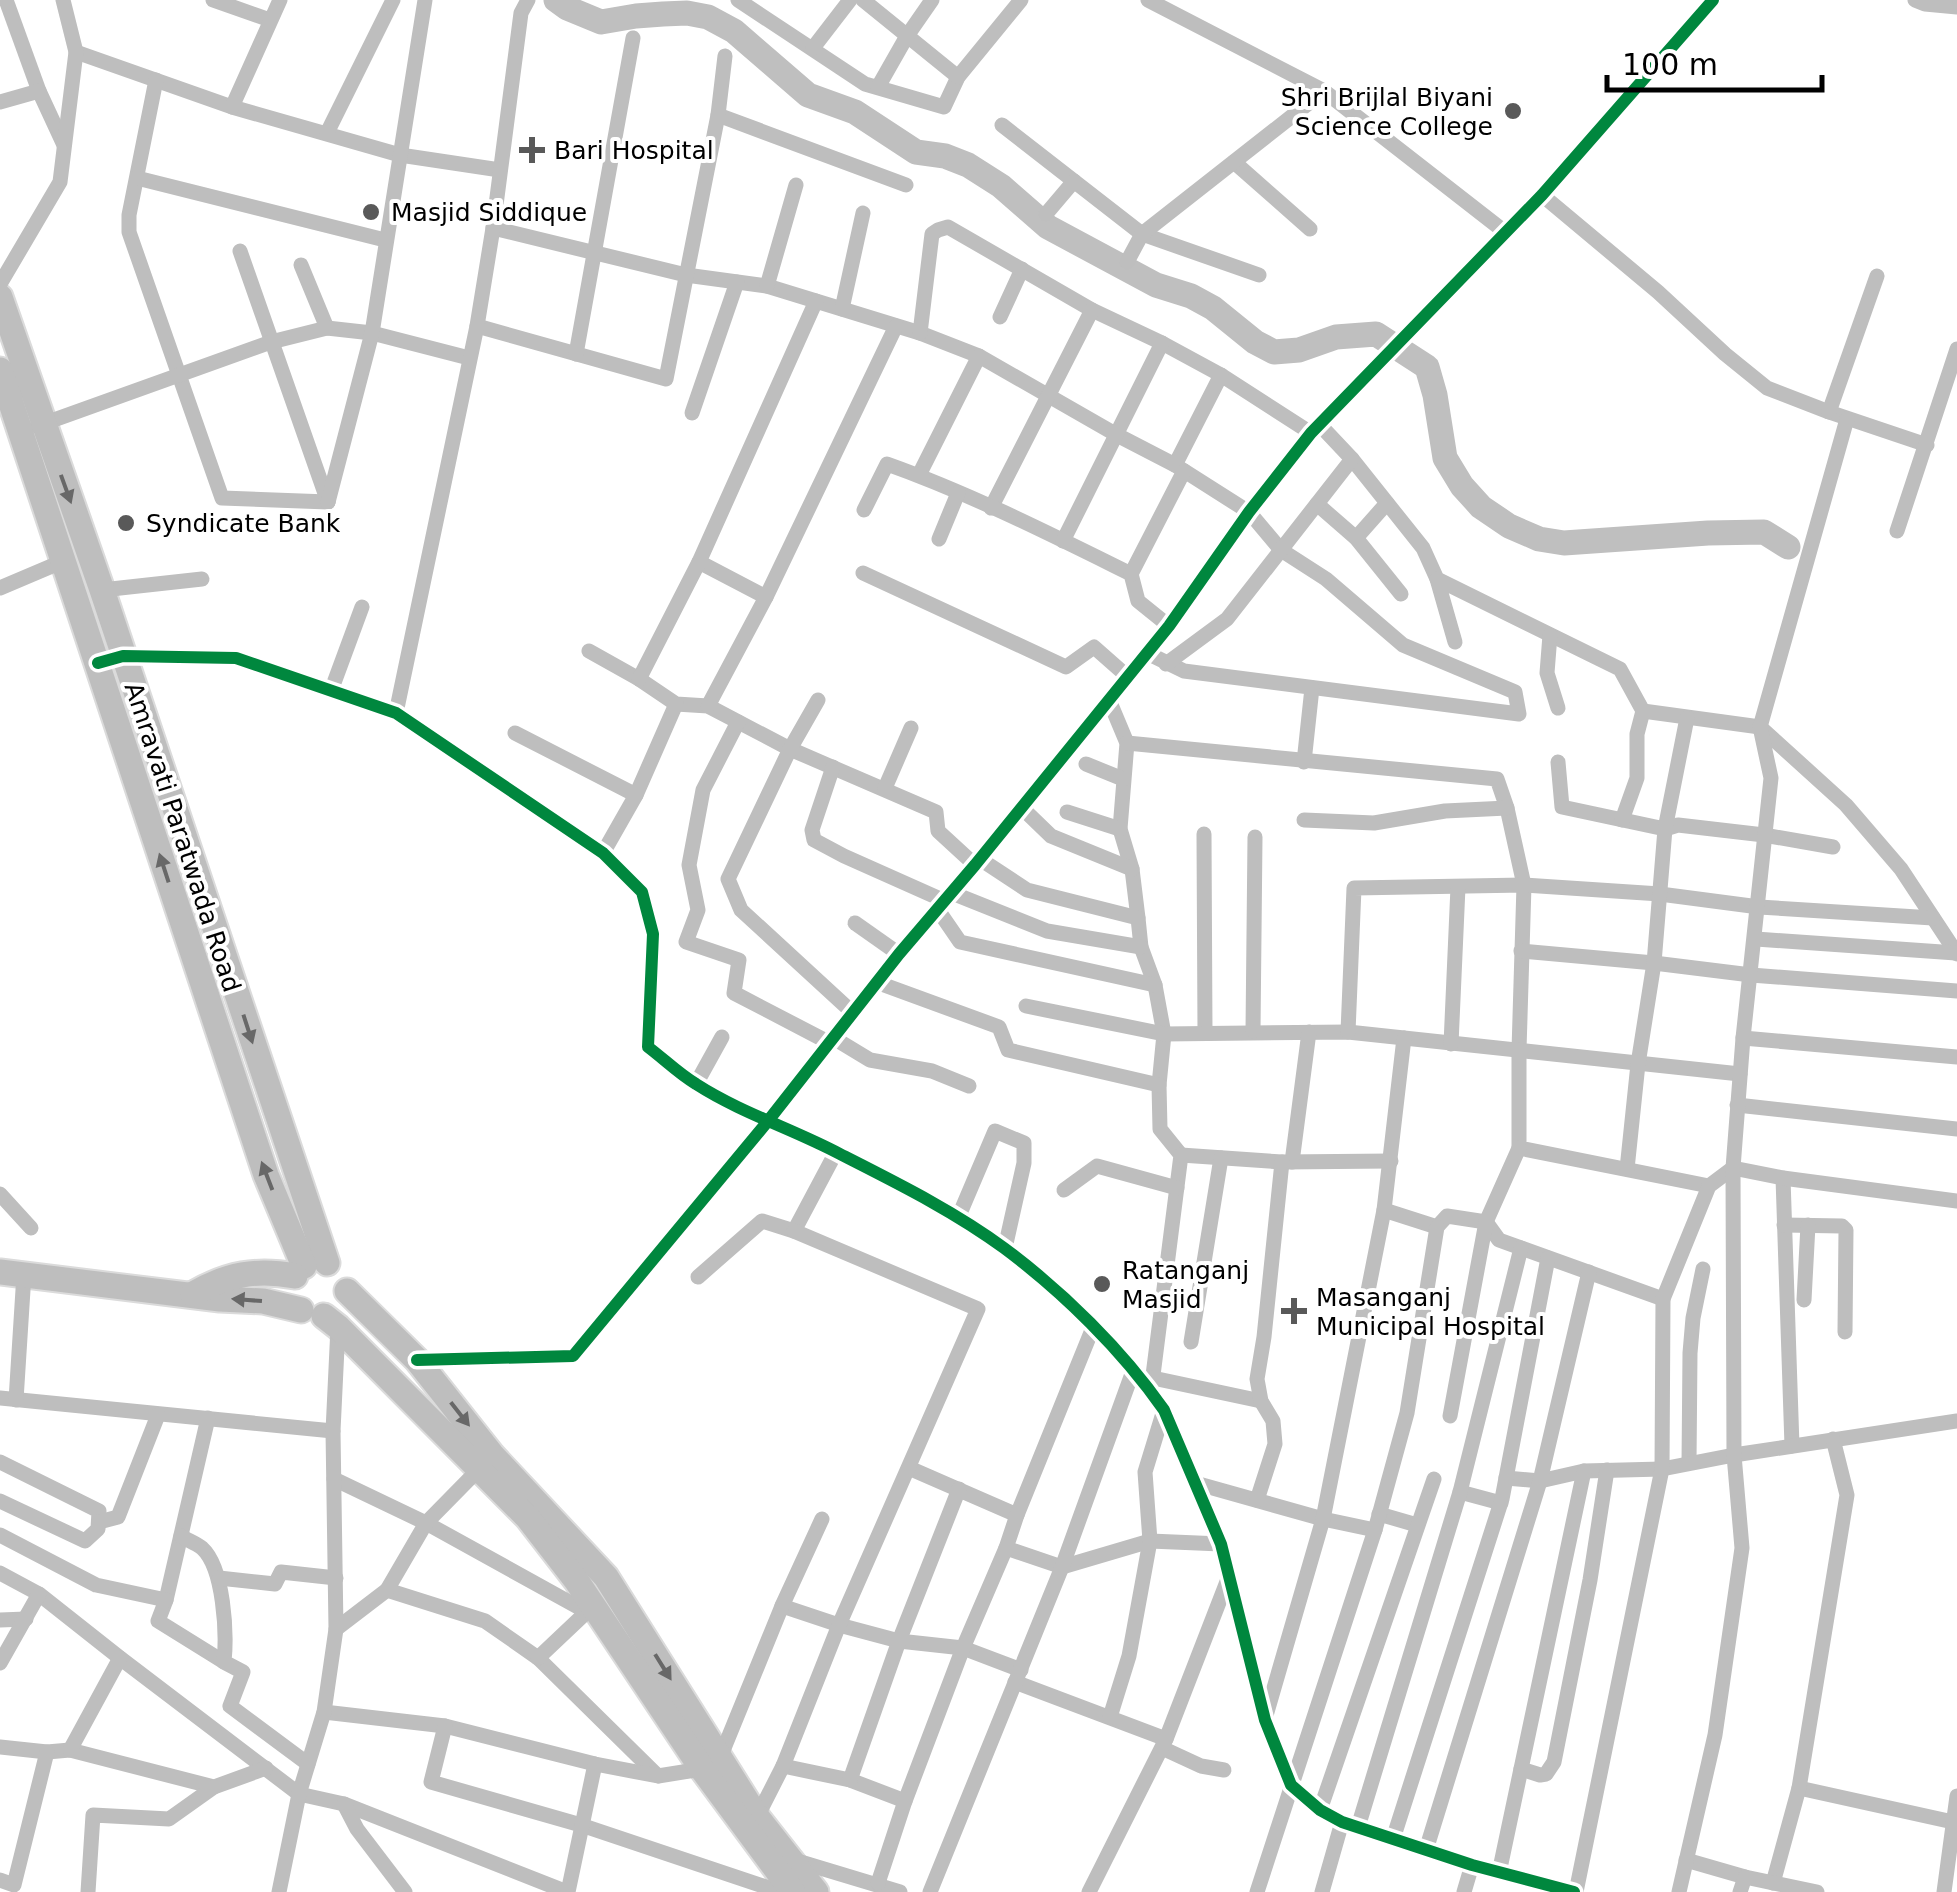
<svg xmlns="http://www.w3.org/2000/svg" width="1957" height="1892" font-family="'DejaVu Sans',sans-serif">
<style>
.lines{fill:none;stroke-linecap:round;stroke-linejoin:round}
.river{stroke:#bfbfbf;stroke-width:25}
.primary-casing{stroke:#dbdbdb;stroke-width:29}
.street{stroke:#bebebe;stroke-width:15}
.primary{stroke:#bebebe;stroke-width:25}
.cycleway-casing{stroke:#fff;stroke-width:19}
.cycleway{stroke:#00873e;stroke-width:12}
.oneway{fill:#686868}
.poi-dot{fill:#595959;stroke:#fff;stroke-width:4}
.labels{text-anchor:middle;stroke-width:8;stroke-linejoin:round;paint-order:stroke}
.poi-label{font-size:25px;fill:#000;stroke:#fff;text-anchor:start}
.street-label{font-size:25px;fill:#000;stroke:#fff}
</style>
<rect width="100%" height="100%" fill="#fff"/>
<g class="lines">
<path class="river" d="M556,0L567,8L601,22L636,16L663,14L687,13L708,17L734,31L808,95L855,112L916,152L945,156L968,165L1001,186L1048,227L1156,285L1191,296L1213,308L1255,342L1274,352L1299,350L1336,337L1376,334L1427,367L1435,395L1445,458L1462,486L1481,507L1509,526L1539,539L1564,543L1708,533L1764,532L1788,547"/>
<g class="primary-casing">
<g id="primary">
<path d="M0,297L102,590L327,1263"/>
<path d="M0,370L266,1175L304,1266"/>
<path d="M0,1272L220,1299L263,1301L301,1310"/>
<path d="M347,1291L417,1360L492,1455L606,1577L757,1817L816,1892"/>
<path d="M193,1294C228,1274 256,1269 295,1276"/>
<path d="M324,1316L338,1327L528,1518L576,1580L702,1769L793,1892"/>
</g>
</g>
<g class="street">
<path d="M6,0L39,91"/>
<path d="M213,0L270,20"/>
<path d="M738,0L865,84L944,107L958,77L1021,0"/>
<path d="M863,0L958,77"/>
<path d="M1148,0L1324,91L1505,232"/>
<path d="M1915,0L1925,4L1957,7"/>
<path d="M813,48L850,0"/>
<path d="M76,52L232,107L400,155L500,170"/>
<path d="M156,80L129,215V232L222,498L328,502"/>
<path d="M878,87L907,36L932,0"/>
<path d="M0,102L39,91L64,145"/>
<path d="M232,107L280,0"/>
<path d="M718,115L906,185"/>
<path d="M1002,125L1142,234L1259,275"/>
<path d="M327,133L393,0"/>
<path d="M1234,162L1310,229"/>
<path d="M137,178L385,240"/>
<path d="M1542,195L1658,292L1725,354L1767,388L1829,412L1927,445"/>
<path d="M1046,214L1074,181"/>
<path d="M493,228L686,275L767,286L920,333L979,356L1117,435L1175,465L1249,512L1281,550L1326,579L1403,645L1515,692L1519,714L1184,671L1147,653"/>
<path d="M240,251L328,502"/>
<path d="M1127,262L1142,234L1324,91"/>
<path d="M301,265L327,328"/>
<path d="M0,284L60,182L76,52L63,0"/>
<path d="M767,286L796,185"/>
<path d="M842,309L863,213"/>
<path d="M1000,317L1022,269"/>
<path d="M477,326L666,379L718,115L725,56"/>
<path d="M920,333L932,234L938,230L948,227L1092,310L1162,343L1221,375L1311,433"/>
<path d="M576,354L633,38"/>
<path d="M1829,412L1877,276"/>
<path d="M692,413L737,282"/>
<path d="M1319,424L1352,459L1423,548L1437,579L1620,669L1643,711L1760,727L1846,805L1901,869L1957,954"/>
<path d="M37,426L271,342L327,328L372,333L469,358"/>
<path d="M1175,465L1221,375"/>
<path d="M919,475L979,356"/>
<path d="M328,502L372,333L425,0"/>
<path d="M1317,504L1356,538L1401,594"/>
<path d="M991,508L1092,310"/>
<path d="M864,510L887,464C971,494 1052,535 1131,574L1138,601L1169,626"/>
<path d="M1897,531L1957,349"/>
<path d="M1356,538L1387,503"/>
<path d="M939,539L958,493"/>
<path d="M1063,541L1162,343"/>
<path d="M699,562L766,597"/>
<path d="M863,573L1066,667L1094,647L1128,677"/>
<path d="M1131,574L1184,471"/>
<path d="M1437,579L1455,642"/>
<path d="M0,588L66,560"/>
<path d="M102,590L202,579"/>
<path d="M1550,635L1547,673L1558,708"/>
<path d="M589,651L639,679L676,704L708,706L790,749L936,812L938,831L975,865"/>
<path d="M121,657L236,658L396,713L603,853L642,892L653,934L648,1047C664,1059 679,1074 696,1084C741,1113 793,1129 840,1154C895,1182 954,1211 1004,1248C1063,1292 1122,1350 1164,1410L1221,1544L1265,1720L1291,1785L1320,1810L1342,1822L1472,1865L1574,1892"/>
<path d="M1166,664L1227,619L1352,459"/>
<path d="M639,679L699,562L816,301"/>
<path d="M331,691L362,607"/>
<path d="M818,700L790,749L728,879L741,910L852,1012"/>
<path d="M1109,700L1127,743L1120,829L1132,869L1138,918"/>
<path d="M708,706L766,597L896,326"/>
<path d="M396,713L477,326L493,228L521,13L528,0"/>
<path d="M738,722L703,790L689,865L698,910L686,942L739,960L734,993L828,1042"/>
<path d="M515,733L636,795"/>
<path d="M1127,743L1497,779L1507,808L1524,885L1519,1050V1148L1709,1186"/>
<path d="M1304,762L1312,688"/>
<path d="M1558,762L1562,807L1665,829L1678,825L1764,835L1833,847"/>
<path d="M1086,764L1123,779"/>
<path d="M833,767L812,830L814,840L844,856L945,901"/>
<path d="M885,788L911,728"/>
<path d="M1022,808L1051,836L1132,869"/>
<path d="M1067,812L1120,829"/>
<path d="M1304,820L1374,823L1445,811L1507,808"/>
<path d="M1622,820L1637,778V734L1643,711"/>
<path d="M1204,834L1205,1033"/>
<path d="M603,853L636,795L676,704"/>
<path d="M980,859L1027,890L1138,918L1141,947L1155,985L1164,1034L1159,1085L1160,1129L1181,1155L1151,1391"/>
<path d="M952,893L1047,931L1141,947"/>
<path d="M938,910L960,942L1155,985"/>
<path d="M855,923L899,954"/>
<path d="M1756,939L1956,953"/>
<path d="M1521,951L1654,963L1751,975L1957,991"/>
<path d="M876,982L999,1027L1008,1050L1159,1085"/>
<path d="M1026,1006L1164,1034L1348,1032L1740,1074"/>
<path d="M1253,1031L1255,837"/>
<path d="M1348,1032L1354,888L1524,885L1660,894L1759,907L1933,918"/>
<path d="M832,1037L870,1060L932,1071L969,1086"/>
<path d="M1743,1038L1957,1057"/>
<path d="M1451,1044L1458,887"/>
<path d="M696,1084L722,1037"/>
<path d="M1737,1105L1957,1129"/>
<path d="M1181,1155L1282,1162L1391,1161"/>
<path d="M1292,1162L1309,1032"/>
<path d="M1627,1169L1638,1064L1654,963L1665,829L1687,718"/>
<path d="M1783,1178L1792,1446"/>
<path d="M1064,1190L1097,1166L1177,1188"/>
<path d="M0,1194L31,1228"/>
<path d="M1384,1210L1437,1227L1447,1216L1486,1222L1499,1240L1663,1299"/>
<path d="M958,1218L995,1131L1024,1143V1163L1005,1248"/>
<path d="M1784,1225L1842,1226L1846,1230L1845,1332"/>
<path d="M698,1277L762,1221L794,1231L836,1152"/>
<path d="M1804,1300L1808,1225"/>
<path d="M1191,1342L1221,1158"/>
<path d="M417,1360L573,1356L768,1121L899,954L975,865L1169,626L1249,512L1311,433L1542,195L1713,0"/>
<path d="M1153,1378L1261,1401"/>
<path d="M0,1398L333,1431"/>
<path d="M16,1400L24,1274"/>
<path d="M1450,1416L1486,1222L1519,1148"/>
<path d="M208,1418L166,1600L158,1621L224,1662"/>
<path d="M0,1462L99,1511L98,1529L85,1541L0,1501"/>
<path d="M1689,1463L1690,1353L1693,1318L1703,1269"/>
<path d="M909,1468L1017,1515"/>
<path d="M1506,1478L1540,1481L1584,1471L1662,1469L1734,1455L1957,1421"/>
<path d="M334,1479L426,1523L587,1612"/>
<path d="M1195,1483L1323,1519L1375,1530"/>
<path d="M1460,1492L1501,1503"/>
<path d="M1257,1500L1275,1444L1273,1421L1261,1401L1257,1379L1264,1337L1282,1162"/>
<path d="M1379,1514L1417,1525"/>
<path d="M99,1522L118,1517L158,1415"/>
<path d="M0,1535L96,1585L166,1600"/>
<path d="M181,1536C187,1540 196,1543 202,1548C224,1568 227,1633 224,1662L243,1672L230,1706L308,1764"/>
<path d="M1006,1548L1062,1567L1150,1541L1221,1544"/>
<path d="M0,1573L39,1594L120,1658L299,1794L344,1804L567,1892"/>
<path d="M219,1578L275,1584L281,1572L336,1578"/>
<path d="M387,1590L485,1621L538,1658L658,1776"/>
<path d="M782,1606L839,1625L899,1641L963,1648L1021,1670"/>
<path d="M0,1620L26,1619"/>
<path d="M336,1629L387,1590L426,1523L485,1463"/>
<path d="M538,1658L593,1606"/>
<path d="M0,1663L39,1594"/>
<path d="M1015,1682L1166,1739"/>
<path d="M324,1712L445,1726L595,1764L658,1776L702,1769L720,1758L782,1606L822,1519"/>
<path d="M1110,1717L1129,1656L1150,1541L1145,1472L1164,1410"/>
<path d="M1265,1719L1323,1519L1384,1210L1404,1038"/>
<path d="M445,1726L431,1782L581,1825L781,1892"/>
<path d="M0,1747L47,1752L70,1750L214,1787L266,1768"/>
<path d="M1162,1748L1201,1766L1224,1770"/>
<path d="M70,1750L120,1658"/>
<path d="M783,1766L850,1780L905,1801"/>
<path d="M1521,1769L1540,1775L1546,1774L1554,1762L1590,1580L1607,1470"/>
<path d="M850,1780L899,1641L959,1489"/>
<path d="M1799,1788L1953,1822"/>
<path d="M344,1804L357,1829L405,1892"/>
<path d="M1320,1810L1434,1479"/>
<path d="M757,1817L783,1766L839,1625L978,1309L794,1231"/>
<path d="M1358,1827L1460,1492L1521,1248"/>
<path d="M1393,1839L1502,1499L1548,1258"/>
<path d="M1426,1850L1540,1481L1589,1272"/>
<path d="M794,1860L900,1892"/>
<path d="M1686,1860L1745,1877"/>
<path d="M1499,1873L1584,1471"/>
<path d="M0,1880L14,1885L47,1752"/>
<path d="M878,1883L905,1801L963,1648L1006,1548L1017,1515L1094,1325"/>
<path d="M1773,1883L1799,1788L1847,1495L1833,1439"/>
<path d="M88,1892L93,1815L169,1819L214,1787"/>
<path d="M279,1892L299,1794L324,1712L336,1629L333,1431L338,1327"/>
<path d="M568,1892L595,1764"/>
<path d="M930,1892L1062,1567L1133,1371"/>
<path d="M1089,1892L1166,1739L1230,1574"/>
<path d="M1257,1892L1375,1530L1407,1413L1437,1227"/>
<path d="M1322,1892L1342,1822"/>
<path d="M1464,1892L1472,1865"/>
<path d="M1576,1892L1662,1469L1663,1299L1709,1186L1733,1168L1783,1178L1957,1201"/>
<path d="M1679,1892L1715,1735L1742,1548L1734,1455L1733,1168L1743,1038L1771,778L1760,727L1847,419"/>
<path d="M1740,1892L1745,1877L1817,1892"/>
<path d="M1944,1892L1957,1796"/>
</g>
<use href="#primary" class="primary"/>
<g class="cycleway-casing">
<g id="cycleway">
<path d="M98,663L123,656L236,658L396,713L603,853L642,892L653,934L648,1047C664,1059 679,1074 696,1084C741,1113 793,1129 840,1154C895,1182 954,1211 1004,1248C1063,1292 1122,1350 1164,1410L1221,1544L1265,1720L1291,1785L1320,1810L1342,1822L1472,1865L1574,1892"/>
<path d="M417,1360L573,1356L768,1121L899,954L975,865L1169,626L1249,512L1311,433L1542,195L1713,0"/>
</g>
</g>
<use href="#cycleway" class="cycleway"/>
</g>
<defs><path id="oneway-solid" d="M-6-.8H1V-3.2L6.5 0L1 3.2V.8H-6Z" transform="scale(2.5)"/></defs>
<g class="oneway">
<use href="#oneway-solid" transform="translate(66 489) rotate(70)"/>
<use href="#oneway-solid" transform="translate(164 868) rotate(-108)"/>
<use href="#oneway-solid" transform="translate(248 1029) rotate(72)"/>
<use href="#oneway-solid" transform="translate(267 1176) rotate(-111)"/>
<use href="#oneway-solid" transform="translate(247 1300) rotate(-176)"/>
<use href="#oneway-solid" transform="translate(460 1414) rotate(52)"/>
<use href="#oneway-solid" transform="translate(663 1667) rotate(58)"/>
</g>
<g class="poi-dot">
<circle cx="1513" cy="111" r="10"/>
<path d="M527 135h10v10h10v10h-10v10h-10v-10h-10v-10h10z"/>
<circle cx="371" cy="212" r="10"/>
<circle cx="126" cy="523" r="10"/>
<circle cx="1102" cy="1284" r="10"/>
<path d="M1289 1296h10v10h10v10h-10v10h-10v-10h-10v-10h10z"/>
</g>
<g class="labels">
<g class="poi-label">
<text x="1493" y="106" text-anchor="end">Shri Brijlal Biyani<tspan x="1493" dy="29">Science College</tspan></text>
<text x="554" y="159">Bari Hospital</text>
<text x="391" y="221">Masjid Siddique</text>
<text x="146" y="532">Syndicate Bank</text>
<text x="1122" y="1279">Ratanganj<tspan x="1122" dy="29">Masjid</tspan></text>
<text x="1316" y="1306">Masanganj<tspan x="1316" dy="29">Municipal Hospital</tspan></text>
</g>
<g class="street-label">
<text transform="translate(183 837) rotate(72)" y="9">Amravati Paratwada Road</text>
</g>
</g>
<path d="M1607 75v15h215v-15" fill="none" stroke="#000000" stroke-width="5"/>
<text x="1622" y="75" font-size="30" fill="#000000" stroke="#ffffff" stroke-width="8" paint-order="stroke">100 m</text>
</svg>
